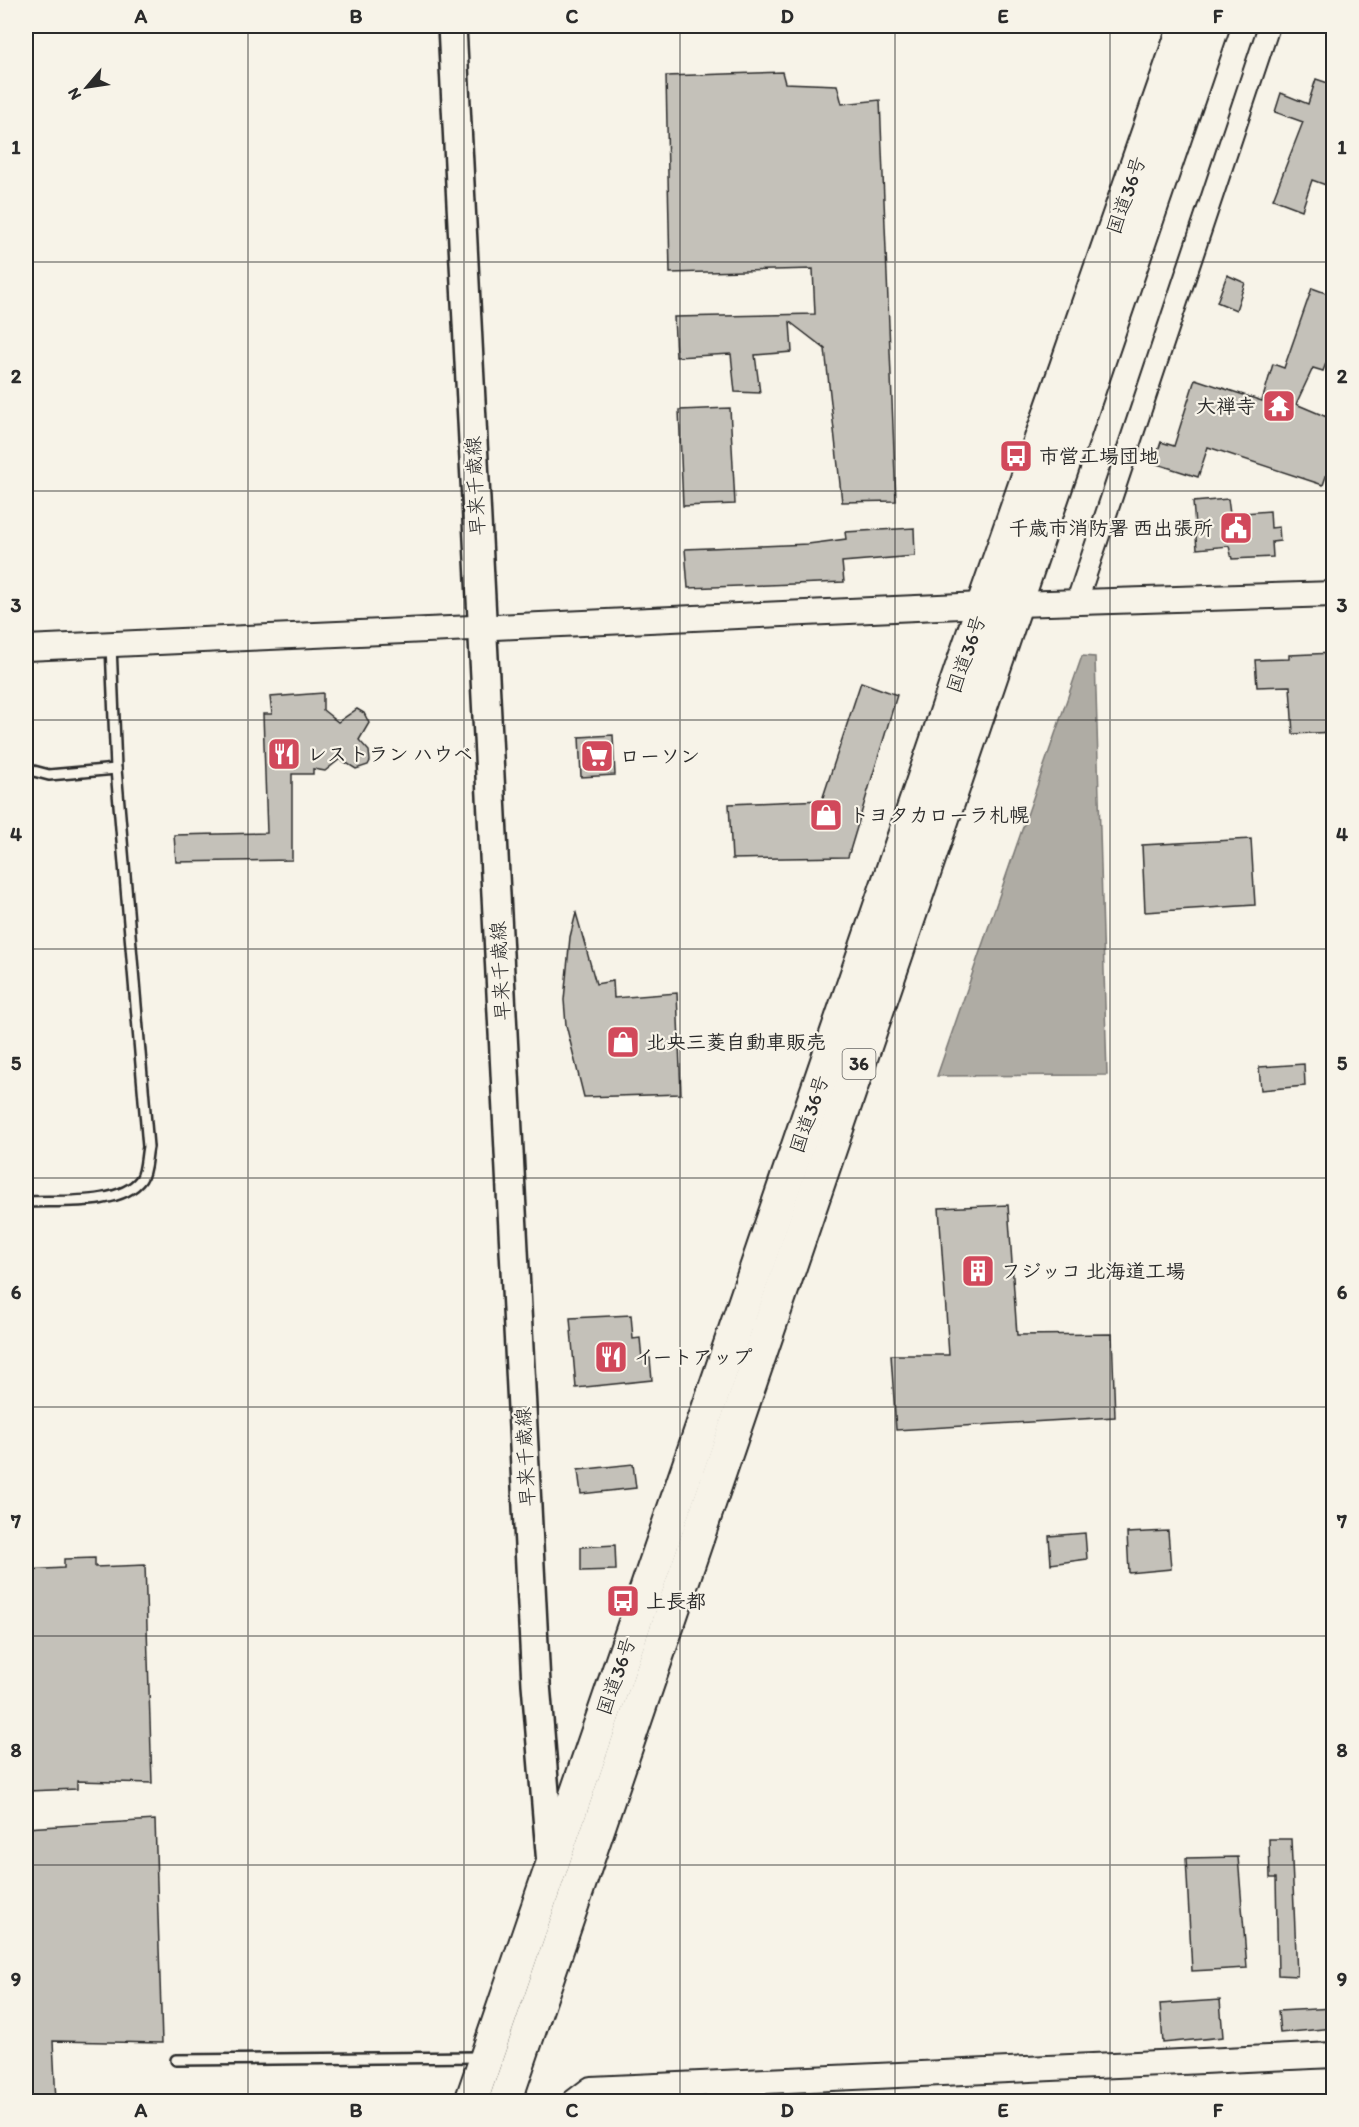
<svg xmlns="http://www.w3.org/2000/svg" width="1359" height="2127" font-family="Itim,'Klee One',sans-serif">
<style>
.water{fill:#afaca4;stroke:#7a7874;stroke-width:1.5}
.building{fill:#c4c1b9;stroke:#2b2b2b;stroke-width:1.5}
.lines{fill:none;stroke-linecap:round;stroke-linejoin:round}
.service-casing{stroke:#2b2b2b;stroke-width:14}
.minor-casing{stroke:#2b2b2b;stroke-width:24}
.tertiary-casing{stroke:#2b2b2b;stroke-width:28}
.secondary-casing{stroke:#2b2b2b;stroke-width:32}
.trunk-casing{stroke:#2b2b2b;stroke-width:36}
.service{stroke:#f7f3e8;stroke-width:9}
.minor{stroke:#f7f3e8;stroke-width:20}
.tertiary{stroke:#f7f3e8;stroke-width:24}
.secondary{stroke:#f7f3e8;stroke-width:27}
.trunk{stroke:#f7f3e8;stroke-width:32}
.grid{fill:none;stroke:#2b2b2b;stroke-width:1.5;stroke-opacity:0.55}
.labels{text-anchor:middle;stroke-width:4.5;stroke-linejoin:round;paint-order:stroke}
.shield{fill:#f7f3e8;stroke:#686764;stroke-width:1.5}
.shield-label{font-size:18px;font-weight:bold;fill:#2b2b2b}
.street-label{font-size:20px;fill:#2b2b2b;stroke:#f7f3e8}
.poi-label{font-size:20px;font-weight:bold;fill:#2b2b2b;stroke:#f7f3e8;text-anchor:start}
.neatline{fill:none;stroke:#2b2b2b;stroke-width:2}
.grid-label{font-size:20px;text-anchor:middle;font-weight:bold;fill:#2b2b2b}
</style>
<rect width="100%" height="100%" fill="#f7f3e8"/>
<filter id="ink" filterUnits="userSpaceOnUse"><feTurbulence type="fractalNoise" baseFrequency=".0167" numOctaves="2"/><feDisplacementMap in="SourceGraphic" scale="12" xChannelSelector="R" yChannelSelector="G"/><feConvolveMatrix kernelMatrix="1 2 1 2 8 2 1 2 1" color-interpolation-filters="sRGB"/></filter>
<g filter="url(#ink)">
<g class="water">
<path d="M1082,656L1095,657L1107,1075L937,1076Z"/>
<path d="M1257,2096V2101H1188V2100Z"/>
</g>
<g class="building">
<path d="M782,72L785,83L837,85L842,104L880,100L896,501L842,502L825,349L790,322L792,352L755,355L760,393L735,392L731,354L676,357L674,317L815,314L813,269L670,273L666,76Z"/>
<path d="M1316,79L1334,85V188L1312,180L1302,210L1273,199L1303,122L1275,112L1281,93L1308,104Z"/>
<path d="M1227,275L1245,283L1236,310L1217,302Z"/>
<path d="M1312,288L1334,296V361L1328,358L1323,371L1313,368L1296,404L1334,420V453L1323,485L1208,447L1198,477L1154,463L1161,442L1174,446L1195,379L1262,401L1273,364L1284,368Z"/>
<path d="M730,408L735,504L683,506L679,410Z"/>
<path d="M1228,499L1230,514L1270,511L1271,528L1279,527L1280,541L1272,542L1273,557L1232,559L1229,546L1197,549L1193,502Z"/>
<path d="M914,528L915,556L842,562L844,582L688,588L685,549L808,544L846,539L845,532Z"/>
<path d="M1334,653V732L1293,734L1290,686L1257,687L1255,660L1289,659V655Z"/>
<path d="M861,682L897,695L848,857L732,859L729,804L822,800Z"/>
<path d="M323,693V710L338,722L357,709L364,713L369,723L359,740L369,751L370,761L368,765L356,769L340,759L325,771L313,769V774H292V860L176,862L174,835L267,833L263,714H272L270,697Z"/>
<path d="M613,735L615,775L581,777L579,737Z"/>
<path d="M1251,839L1255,905L1145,912L1142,845Z"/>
<path d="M576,913L596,984L613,981L614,998L677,993L681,1094L584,1097L566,1025L564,1000L570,937Z"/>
<path d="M1304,1064L1305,1086L1261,1090L1259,1067Z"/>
<path d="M1008,1205L1017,1335L1112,1334L1115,1417L896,1430L891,1355H949L939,1208Z"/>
<path d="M631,1315L633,1339L640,1338L642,1359L650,1358L652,1380L576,1388L570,1318Z"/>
<path d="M633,1464L636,1488L581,1494L578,1470Z"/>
<path d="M1168,1531L1171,1569L1129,1573L1127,1533Z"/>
<path d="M1085,1533L1087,1559L1051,1564L1049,1536Z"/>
<path d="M615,1545L616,1570L581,1571V1547Z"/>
<path d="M95,1558V1567L145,1565L152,1783L77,1781V1789L28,1791L26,1570L64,1568V1559Z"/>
<path d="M155,1820L162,2043L53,2041L56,2102H26V1828Z"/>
<path d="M1269,1839H1291L1297,1976L1278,1975L1276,1878H1270Z"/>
<path d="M1238,1857L1247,1968L1192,1971L1186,1858Z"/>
<path d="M1220,2000L1223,2037L1163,2043L1160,2004Z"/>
<path d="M1334,2008V2028L1280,2033L1278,2011Z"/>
</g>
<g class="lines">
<g class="service-casing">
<g id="service">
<path d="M26,769L49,775L116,769"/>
<path d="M26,1202C57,1200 121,1207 141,1179C146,1172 146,1156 148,1147L116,769L111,645"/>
<path d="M176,2060L480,2057"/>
</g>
</g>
<g class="minor-casing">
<path id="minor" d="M1077,601L1269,26"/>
</g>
<g class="tertiary-casing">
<g id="tertiary">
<path d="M26,648L983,605L1334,594"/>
<path d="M574,2102L591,2089L1334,2055"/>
</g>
</g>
<g class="secondary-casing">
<path id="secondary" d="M452,26L536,1684L551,1864"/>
</g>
<g class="trunk-casing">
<g id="trunk">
<path d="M471,2102L983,605L1185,26"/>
<path d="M505,2102L1213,26"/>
</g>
</g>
<use href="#service" class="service"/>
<use href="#minor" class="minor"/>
<use href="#tertiary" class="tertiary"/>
<use href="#secondary" class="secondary"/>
<use href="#trunk" class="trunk"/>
</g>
</g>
<path class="grid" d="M248,26V2102M464,26V2102M680,26V2102M895,26V2102M1110,26V2102M26,262H1334M26,491H1334M26,720H1334M26,949H1334M26,1178H1334M26,1407H1334M26,1636H1334M26,1865H1334"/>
<defs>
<g id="temple-square" transform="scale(1.725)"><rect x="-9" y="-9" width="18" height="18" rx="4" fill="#d1495b" stroke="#f7f3e8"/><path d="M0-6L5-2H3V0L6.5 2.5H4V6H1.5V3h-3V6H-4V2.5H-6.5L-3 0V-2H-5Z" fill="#fff"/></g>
<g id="bus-square" transform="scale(1.725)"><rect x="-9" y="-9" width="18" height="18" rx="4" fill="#d1495b" stroke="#f7f3e8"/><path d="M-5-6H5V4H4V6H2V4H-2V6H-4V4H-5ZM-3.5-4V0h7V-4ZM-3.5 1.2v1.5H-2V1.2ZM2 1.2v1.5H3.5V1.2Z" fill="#fff"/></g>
<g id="civic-square" transform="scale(1.725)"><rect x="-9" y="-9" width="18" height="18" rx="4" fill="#d1495b" stroke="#f7f3e8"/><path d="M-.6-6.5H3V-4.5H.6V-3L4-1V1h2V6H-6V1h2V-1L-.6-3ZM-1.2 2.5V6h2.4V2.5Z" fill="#fff"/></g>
<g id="restaurant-square" transform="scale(1.725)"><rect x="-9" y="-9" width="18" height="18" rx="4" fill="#d1495b" stroke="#f7f3e8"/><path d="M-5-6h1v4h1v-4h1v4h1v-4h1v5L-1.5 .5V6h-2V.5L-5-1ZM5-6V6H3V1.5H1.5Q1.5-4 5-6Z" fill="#fff"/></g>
<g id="supermarket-square" transform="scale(1.725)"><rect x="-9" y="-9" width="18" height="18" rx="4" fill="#d1495b" stroke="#f7f3e8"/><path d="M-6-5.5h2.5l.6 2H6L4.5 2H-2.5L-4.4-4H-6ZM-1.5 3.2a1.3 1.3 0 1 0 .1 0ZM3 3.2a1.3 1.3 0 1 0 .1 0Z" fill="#fff"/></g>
<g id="shop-square" transform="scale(1.725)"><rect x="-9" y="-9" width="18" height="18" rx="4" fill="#d1495b" stroke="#f7f3e8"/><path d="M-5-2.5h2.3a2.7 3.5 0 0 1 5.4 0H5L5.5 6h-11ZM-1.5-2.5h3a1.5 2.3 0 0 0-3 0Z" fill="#fff"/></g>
<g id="building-square" transform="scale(1.725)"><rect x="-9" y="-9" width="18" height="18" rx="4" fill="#d1495b" stroke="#f7f3e8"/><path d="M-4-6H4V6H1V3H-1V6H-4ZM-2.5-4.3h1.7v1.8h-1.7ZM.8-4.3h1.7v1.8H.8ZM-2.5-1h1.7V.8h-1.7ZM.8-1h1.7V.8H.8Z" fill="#fff"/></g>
</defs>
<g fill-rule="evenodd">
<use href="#temple-square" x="1279" y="406"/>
<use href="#bus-square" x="1016" y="456"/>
<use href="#civic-square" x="1236" y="528"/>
<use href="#restaurant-square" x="284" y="754"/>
<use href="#supermarket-square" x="597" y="756"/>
<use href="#shop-square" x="826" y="815"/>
<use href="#shop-square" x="623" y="1042"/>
<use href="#building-square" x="978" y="1271"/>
<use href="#restaurant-square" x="611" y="1357"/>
<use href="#bus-square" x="623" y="1601"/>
</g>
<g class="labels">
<rect class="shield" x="842.5" y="1049" width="33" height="30" rx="4.5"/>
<g class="shield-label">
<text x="859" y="1070">36</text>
</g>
<g class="street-label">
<text transform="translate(1126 195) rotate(-71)" y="7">国道36号</text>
<text transform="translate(475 486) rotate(-93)" y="7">早来千歳線</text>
<text transform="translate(966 654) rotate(-71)" y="7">国道36号</text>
<text transform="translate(500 971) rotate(-93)" y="7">早来千歳線</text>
<text transform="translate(809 1114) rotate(-71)" y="7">国道36号</text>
<text transform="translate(525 1457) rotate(-93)" y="7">早来千歳線</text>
<text transform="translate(616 1676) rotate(-71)" y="7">国道36号</text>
</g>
<g class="poi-label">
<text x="1256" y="413" text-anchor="end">大禅寺</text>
<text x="1039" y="463">市営工場団地</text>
<text x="1213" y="535" text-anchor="end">千歳市消防署 西出張所</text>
<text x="307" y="761">レストラン ハウベ</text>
<text x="620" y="763">ローソン</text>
<text x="849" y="822">トヨタカローラ札幌</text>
<text x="646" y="1049">北央三菱自動車販売</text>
<text x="1001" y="1278">フジッコ 北海道工場</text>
<text x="634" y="1364">イートアップ</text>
<text x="646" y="1608">上長都</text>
</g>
</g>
<rect width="1359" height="2127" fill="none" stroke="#f7f3e8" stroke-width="66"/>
<g transform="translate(87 87) rotate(241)" stroke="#f7f3e8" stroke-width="4.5" paint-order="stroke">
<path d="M0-4.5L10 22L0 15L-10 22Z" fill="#2b2b2b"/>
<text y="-9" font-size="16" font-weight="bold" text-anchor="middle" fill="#2b2b2b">N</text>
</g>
<rect x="33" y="33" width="1293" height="2061" class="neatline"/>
<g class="grid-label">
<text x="141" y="23">A</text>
<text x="356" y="23">B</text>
<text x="572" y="23">C</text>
<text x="787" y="23">D</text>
<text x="1003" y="23">E</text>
<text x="1218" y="23">F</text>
<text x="16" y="154">1</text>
<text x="1342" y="154">1</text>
<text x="16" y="383">2</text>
<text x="1342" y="383">2</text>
<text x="16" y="612">3</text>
<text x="1342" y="612">3</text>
<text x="16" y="841">4</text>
<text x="1342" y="841">4</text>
<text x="16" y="1070">5</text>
<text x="1342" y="1070">5</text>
<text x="16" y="1299">6</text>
<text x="1342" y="1299">6</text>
<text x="16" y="1528">7</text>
<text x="1342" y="1528">7</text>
<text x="16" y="1757">8</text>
<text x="1342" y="1757">8</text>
<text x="16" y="1986">9</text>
<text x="1342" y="1986">9</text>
<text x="141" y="2117">A</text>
<text x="356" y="2117">B</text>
<text x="572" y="2117">C</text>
<text x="787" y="2117">D</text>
<text x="1003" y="2117">E</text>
<text x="1218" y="2117">F</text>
</g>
</svg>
